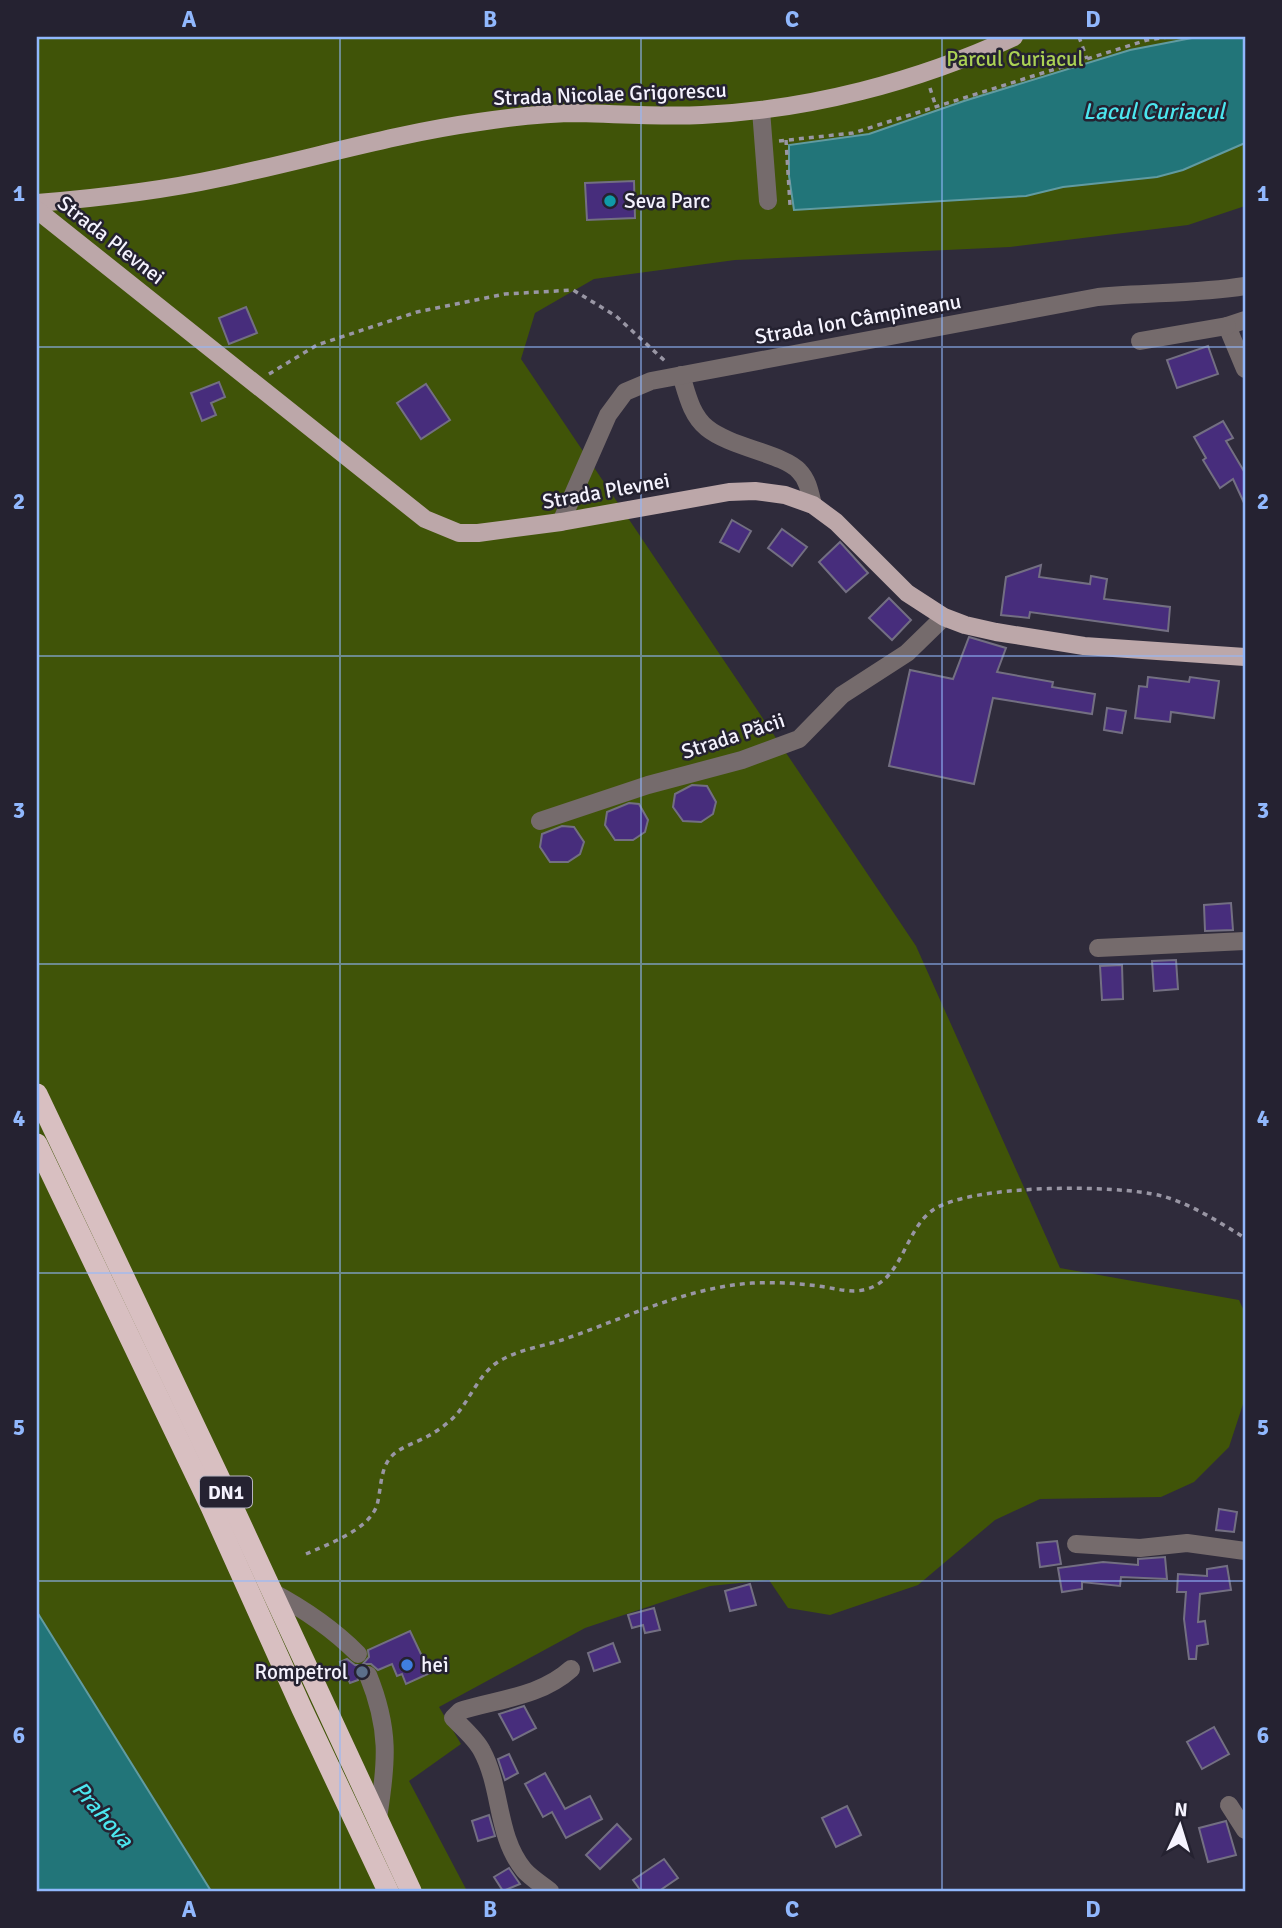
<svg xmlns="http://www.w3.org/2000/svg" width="1282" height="1928" font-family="Signika,sans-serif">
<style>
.green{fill:#405408}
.water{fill:#227579;stroke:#619ba1;stroke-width:2}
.building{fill:#472d7c;stroke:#736f82;stroke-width:2}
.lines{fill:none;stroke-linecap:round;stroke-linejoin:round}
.path{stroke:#9996a4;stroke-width:3.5;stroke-dasharray:5 5;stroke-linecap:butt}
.minor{stroke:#756b6c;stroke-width:18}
.major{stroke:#bca7a9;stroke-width:18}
.highway{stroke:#d8bfc1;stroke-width:21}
.grid{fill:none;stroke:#91b8fd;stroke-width:2;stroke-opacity:0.55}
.culture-dot{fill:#0f9aa8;stroke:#252231;stroke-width:2.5}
.shop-dot{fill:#3f7fe0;stroke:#252231;stroke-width:2.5}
.service-dot{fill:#5c6f8a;stroke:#252231;stroke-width:2.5}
.labels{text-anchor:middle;stroke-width:5;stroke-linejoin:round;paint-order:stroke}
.shield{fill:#252231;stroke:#b7b4c0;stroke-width:2}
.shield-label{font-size:19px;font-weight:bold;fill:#f5f3fe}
.park-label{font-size:21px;fill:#abd154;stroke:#252231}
.street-label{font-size:21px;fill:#f5f3fe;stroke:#252231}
.poi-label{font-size:21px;fill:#f5f3fe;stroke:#252231;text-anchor:start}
.water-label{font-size:23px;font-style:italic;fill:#4ce6ef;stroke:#252231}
.neatline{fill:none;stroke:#91b8fd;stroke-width:2.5}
.grid-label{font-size:23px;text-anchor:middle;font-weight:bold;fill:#91b8fd}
</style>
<rect width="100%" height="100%" fill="#2f2b3b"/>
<path class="green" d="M37,37H1245V206L1188,225L1010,247L735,260L594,279L535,313L521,359L916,946L1060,1268L1239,1300L1245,1313V1398L1229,1447L1194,1482L1161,1497L1040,1499L995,1520L918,1585L830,1615L788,1608L769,1580L710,1586L585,1628L439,1707L461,1744L409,1781L467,1891H211L37,1612Z"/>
<g class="water">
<path d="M1197,37H1245V143L1183,170L1157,177L1063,187L1026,196L794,210L789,176V145L869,134L964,101L1130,50Z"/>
<path d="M37,1612L211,1891H37Z"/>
</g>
<g class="building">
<path d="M634,181L635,218L587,220L585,183Z"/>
<path d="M246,307L257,333L229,344L219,318Z"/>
<path d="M1208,346L1218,374L1177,388L1167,360Z"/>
<path d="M219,382L225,397L211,403L216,415L202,421L191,393Z"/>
<path d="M426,384L450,420L421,439L397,403Z"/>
<path d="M1223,421L1233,438L1226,441L1245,473V505L1233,479L1220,488L1203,460L1206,458L1194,437Z"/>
<path d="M732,520L751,531L739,552L720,542Z"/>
<path d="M782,529L807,547L792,566L768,548Z"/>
<path d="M840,542L868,573L846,592L819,562Z"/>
<path d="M1041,565L1039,577L1090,584L1091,576L1107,579L1104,599L1170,607L1168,631L1030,612L1029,618L1001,615L1006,577Z"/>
<path d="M889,598L911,620L892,640L869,618Z"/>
<path d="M969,637L1006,648L997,672L1053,682L1052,687L1095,694L1092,714L993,698L974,784L889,766L910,670L953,679Z"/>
<path d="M1148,677L1189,682L1190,677L1219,681L1214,718L1171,712L1170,722L1135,718L1139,686L1147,687Z"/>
<path d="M1107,708L1126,711L1122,733L1104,730Z"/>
<path d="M692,785L707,786L716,802L713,814L701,822L683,821L673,807L675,794Z"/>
<path d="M629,803L639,804L648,820L645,832L633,840H615L605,825L607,812Z"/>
<path d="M562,826L574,827L584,842L580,854L568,862H550L540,847L542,834Z"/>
<path d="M1231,903L1233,930L1205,931L1204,905Z"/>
<path d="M1176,960L1178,989L1154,991L1152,961Z"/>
<path d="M1122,965L1123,999L1102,1000L1100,966Z"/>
<path d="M1219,1509L1237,1512L1234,1532L1216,1530Z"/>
<path d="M1057,1541L1061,1564L1040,1567L1037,1543Z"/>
<path d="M1165,1557L1167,1579L1121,1577L1120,1586L1082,1582V1589L1062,1592L1058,1568L1103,1562L1138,1565V1559Z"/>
<path d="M1227,1566L1231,1590L1200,1594L1198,1622L1205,1621L1208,1644L1197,1646L1196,1659H1189L1184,1619L1186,1592H1177L1178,1574L1207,1576V1569Z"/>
<path d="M750,1584L756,1605L730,1611L725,1591Z"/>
<path d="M654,1608L660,1630L645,1633L643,1625L632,1628L628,1615Z"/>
<path d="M410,1631L430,1673L406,1684L402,1674L397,1676L392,1664L378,1670L371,1664H365L357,1672L358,1680L350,1683L340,1662L347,1659L355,1665H362L369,1657L368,1650Z"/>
<path d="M613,1643L620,1662L594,1671L588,1653Z"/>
<path d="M524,1706L536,1728L513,1740L499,1714Z"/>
<path d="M1214,1727L1229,1754L1202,1769L1187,1742Z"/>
<path d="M509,1754L518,1773L505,1780L498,1759Z"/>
<path d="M545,1773L565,1809L590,1796L602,1819L566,1838L552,1812L543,1817L525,1784Z"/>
<path d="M847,1806L861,1835L836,1847L822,1818Z"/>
<path d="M489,1815L495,1836L478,1841L472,1821Z"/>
<path d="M1226,1821L1236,1855L1208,1862L1199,1828Z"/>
<path d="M617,1824L631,1839L600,1869L586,1855Z"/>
<path d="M664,1859L678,1878L659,1891H641L633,1880Z"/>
<path d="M509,1868L520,1884L503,1891L494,1877Z"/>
</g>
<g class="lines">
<g class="path">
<path d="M1079,37L1087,59"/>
<path d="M930,88L936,107"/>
<path d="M786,140L790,205"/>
<path d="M779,141L853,133L1147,40L1168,37"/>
<path d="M269,374L317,345L417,312L505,294L573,290L616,316L666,362"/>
<path d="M306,1554C328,1544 369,1530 377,1505C381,1491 380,1470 390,1458C399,1447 416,1443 428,1436C436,1432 444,1426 451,1420C468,1405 476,1378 495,1364C515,1350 540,1347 562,1340C626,1318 684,1288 752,1283C774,1282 796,1283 818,1286C835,1288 851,1294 867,1289C903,1279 905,1229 933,1210C971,1184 1116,1184 1162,1196C1191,1204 1219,1222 1245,1238"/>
</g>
<g class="minor">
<path d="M761,110L768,201"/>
<path d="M1245,320L1227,326L1245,369"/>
<path d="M1140,341L1227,326"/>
<path d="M681,375C687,394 691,415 707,428C730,447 784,454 799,471C808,480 810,493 813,505"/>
<path d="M561,522L608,415L625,392L651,381L1098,297C1148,292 1196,294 1245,286"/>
<path d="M540,821L648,785L742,760L799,739L842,695L907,653L944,617"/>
<path d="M1098,948L1245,941"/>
<path d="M1076,1544L1140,1548L1187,1543L1245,1551"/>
<path d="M272,1592C304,1609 333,1629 358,1654"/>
<path d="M368,1675C390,1729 387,1762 378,1818"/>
<path d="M1229,1805L1245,1830"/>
<path d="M550,1891C541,1884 531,1878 524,1870C496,1836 502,1788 482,1751C476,1739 463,1728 453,1718L460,1711C498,1699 540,1697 571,1669"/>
</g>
<g class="major">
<path d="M37,203C98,198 160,191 220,178C307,160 392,134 479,122C512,117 546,113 580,113C620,114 661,117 702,115C808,110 917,82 1014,37"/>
<path d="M37,210L425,519L459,533H478L561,522L729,492L755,491L785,495L813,505L836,522L907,593L944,617L965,625L996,632L1084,646L1245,657"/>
</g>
<g class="highway">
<path d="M37,1094L218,1475L411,1891"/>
<path d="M37,1144L211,1507L302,1709L388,1891"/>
</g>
</g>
<path class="grid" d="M340,37V1891M641,37V1891M942,37V1891M37,347H1245M37,656H1245M37,964H1245M37,1273H1245M37,1581H1245"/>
<circle class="culture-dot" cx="610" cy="201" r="7"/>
<circle class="shop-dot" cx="407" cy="1665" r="7"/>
<circle class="service-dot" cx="362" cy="1672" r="7"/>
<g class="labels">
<rect class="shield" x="200" y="1476.5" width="52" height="31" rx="5"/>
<g class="shield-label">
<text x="226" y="1499">DN1</text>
</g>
<g class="park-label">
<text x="1015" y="66">Parcul Curiacul</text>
</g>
<g class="street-label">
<text transform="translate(610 94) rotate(-2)" y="7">Strada Nicolae Grigorescu</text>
<text transform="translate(111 240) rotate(38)" y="7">Strada Plevnei</text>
<text transform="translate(858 319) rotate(-10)" y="7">Strada Ion Câmpineanu</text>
<text transform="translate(606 491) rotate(-10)" y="7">Strada Plevnei</text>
<text transform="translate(733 736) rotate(-18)" y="7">Strada Păcii</text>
</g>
<g class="poi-label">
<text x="624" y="208">Seva Parc</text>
<text x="421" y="1672">hei</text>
<text x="348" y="1679" text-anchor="end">Rompetrol</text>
</g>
<g class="water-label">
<text x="1154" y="119">Lacul Curiacul</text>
<text transform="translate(103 1814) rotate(49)" y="8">Prahova</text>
</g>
</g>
<rect width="1282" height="1928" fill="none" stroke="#252231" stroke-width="77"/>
<g transform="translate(1180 1826) rotate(4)" stroke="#252231" stroke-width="5" paint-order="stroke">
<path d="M0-5L12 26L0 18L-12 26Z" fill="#f5f3fe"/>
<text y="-10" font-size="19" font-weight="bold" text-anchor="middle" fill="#f5f3fe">N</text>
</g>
<rect x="38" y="38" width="1206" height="1852" class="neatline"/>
<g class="grid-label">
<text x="189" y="27">A</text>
<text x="490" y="27">B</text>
<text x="792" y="27">C</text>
<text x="1093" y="27">D</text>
<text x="19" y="201">1</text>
<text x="1263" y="201">1</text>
<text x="19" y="509">2</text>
<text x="1263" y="509">2</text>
<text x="19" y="818">3</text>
<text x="1263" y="818">3</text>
<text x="19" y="1126">4</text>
<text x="1263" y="1126">4</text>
<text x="19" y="1435">5</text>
<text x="1263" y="1435">5</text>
<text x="19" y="1743">6</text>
<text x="1263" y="1743">6</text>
<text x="189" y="1917">A</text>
<text x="490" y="1917">B</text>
<text x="792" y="1917">C</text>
<text x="1093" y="1917">D</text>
</g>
</svg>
